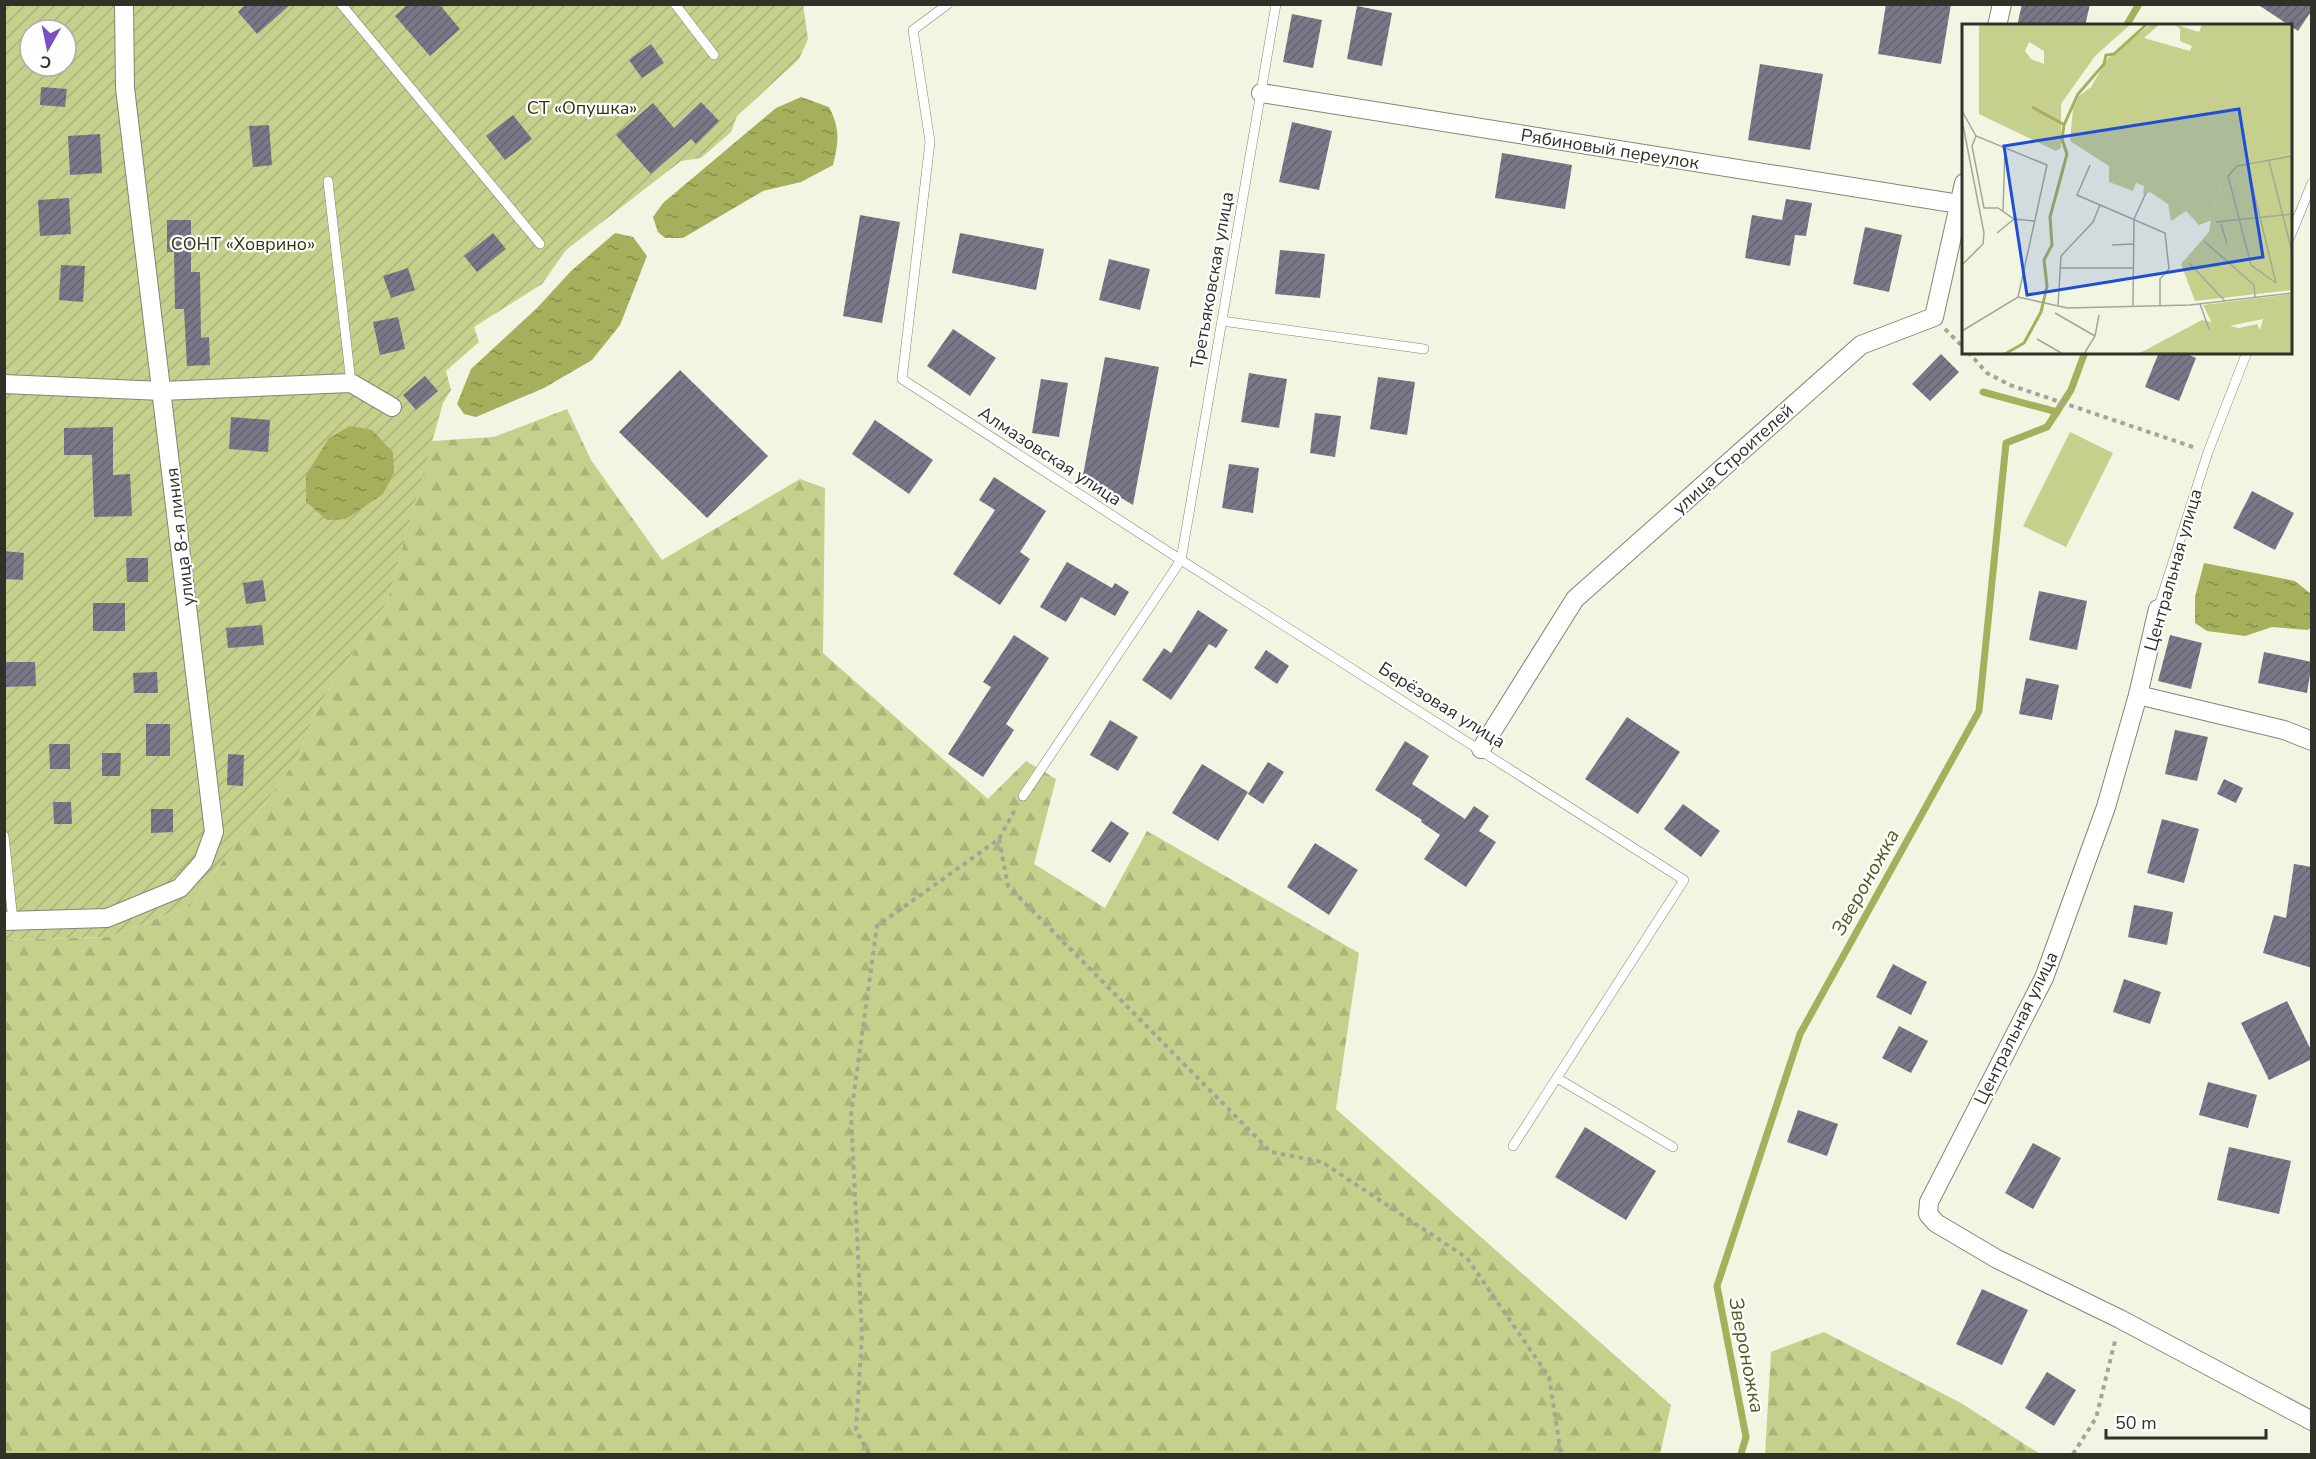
<svg xmlns="http://www.w3.org/2000/svg" width="2316" height="1459" font-family="'Nunito Sans',sans-serif">
<style>
.grass{fill:#c7cf8d}
.forest{fill:url(#forest-firs)}
.garden{fill:url(#garden-furrows);fill-rule:evenodd}
.water{fill:url(#water-ripples)}
.lines{fill:none;stroke-linecap:round;stroke-linejoin:round}
.stream{stroke:#a6af5b;stroke-width:7}
.building{fill:url(#building-hatch)}
.service-casing{stroke:#838674;stroke-width:10}
.minor-casing{stroke:#838674;stroke-width:20}
.path{stroke:#a3a696;stroke-width:4;stroke-dasharray:4.5 4.5;stroke-linecap:butt}
.service{stroke:#fff;stroke-width:9}
.minor{stroke:#fff;stroke-width:18}
.labels{text-anchor:middle;stroke-width:4.5;stroke-linejoin:round;paint-order:stroke}
.park-label{font-size:18px;fill:#31340f;stroke:#fff}
.street-label{font-size:18px;fill:#303129;stroke:#fff}
.water-label{font-size:20px;font-style:italic;fill:#54591c;stroke:#fff}
.inset-river{fill:none;stroke:#a6af5b;stroke-width:3}
.inset-road{fill:none;stroke:#a4a797;stroke-width:1.5}
.view{fill:#1d4ed8;fill-opacity:0.15;stroke:#1d4ed8;stroke-width:3}
.inset-edge{fill:none;stroke:#303129;stroke-width:3}
</style>
<defs>
<pattern id="forest-firs" width="22" height="20" patternUnits="userSpaceOnUse" patternTransform="scale(1.5)"><rect width="22" height="20" fill="#c7cf8d"/><path d="M5 1l3.5 6h-7zM16 11l3.5 6h-7z" fill="#abb27a"/></pattern>
<pattern id="garden-furrows" width="10" height="10" patternUnits="userSpaceOnUse" patternTransform="scale(1.5)"><rect width="10" height="10" fill="#c7cf8d"/><path d="M-1 1l2-2M0 10L10 0M9 11l2-2" fill="none" stroke="#abb27a"/></pattern>
<pattern id="water-ripples" width="26" height="14" patternUnits="userSpaceOnUse" patternTransform="scale(1.5)"><rect width="26" height="14" fill="#a6af5b"/><path d="M2 4q2-2 4 0t4 0M15 11q2-2 4 0t4 0" fill="none" stroke="#888f4b"/></pattern>
<pattern id="building-hatch" width="6" height="6" patternUnits="userSpaceOnUse" patternTransform="scale(1.5)"><rect width="6" height="6" fill="#7c7788"/><path d="M-1 1l2-2M0 6l6-6M5 7l2-2" fill="none" stroke="#66626f"/></pattern>
</defs>
<rect width="100%" height="100%" fill="#f2f5e1"/>
<path class="grass" d="M2070,432L2113,453L2066,547L2023,526Z"/>
<g class="forest">
<path d="M567,409L591,460L662,560L800,479L825,488L823,653L988,799L1026,761L1056,779L1034,864L1105,908L1147,831L1359,953L1336,1109L1671,1405L1660,1454H5L4,940L108,937L190,906L296,760L318,706L387,602L432,441L494,437Z"/>
<path d="M1824,1332L1961,1403L2040,1454H1765L1771,1352Z"/>
</g>
<path class="garden" d="M803,4L808,39L799,59L737,116L731,132L701,158L681,161L566,250L542,284L474,327L479,342L446,371L451,390L443,403L387,602L318,706L296,760L190,906L108,937L5,940L4,5ZM30,30H66V66H30Z"/>
<g class="water">
<path d="M801,97L829,107C840,128 839,142 833,165L801,182L763,191L683,238H665L658,232L653,217L663,203L776,108Z"/>
<path d="M615,233L633,237L647,256L620,325L592,360L544,388L476,417L464,414L457,404L471,369L537,308L571,271Z"/>
<path d="M350,426L372,430L393,452L394,473L383,494L346,519L327,520L306,502V475L329,438Z"/>
<path d="M2204,563L2295,581L2311,594V627L2308,630L2272,627L2245,636L2207,631L2195,623V597Z"/>
</g>
<g class="lines">
<g class="stream">
<path d="M2126,26L2139,4"/>
<path d="M1983,392L2057,412"/>
<path d="M1741,1454L1746,1437L1717,1286L1800,1034L1979,711L2006,443L2047,427L2071,390L2085,352"/>
</g>
</g>
<g class="building">
<path d="M246,4H291L257,34L238,12Z"/>
<path d="M408,4H439L460,29L430,56L395,16Z"/>
<path d="M1886,4H1951L1941,64L1878,54Z"/>
<path d="M2022,4H2090L2085,26H2017Z"/>
<path d="M2257,4H2312V10L2298,31Z"/>
<path d="M1357,6L1392,13L1382,66L1347,59Z"/>
<path d="M1292,14L1322,20L1313,68L1283,62Z"/>
<path d="M651,44L664,63L642,78L629,60Z"/>
<path d="M1760,64L1823,74L1810,150L1748,140Z"/>
<path d="M41,87L67,89L65,107L40,105Z"/>
<path d="M701,102L719,121L696,144L691,139L651,174L616,135L653,103L674,128Z"/>
<path d="M513,115L532,139L505,160L486,136Z"/>
<path d="M1292,122L1332,131L1319,190L1279,182Z"/>
<path d="M269,125L272,165L253,167L249,126Z"/>
<path d="M100,134L102,173L70,175L68,136Z"/>
<path d="M1502,153L1572,165L1565,209L1495,198Z"/>
<path d="M69,198L71,234L40,236L38,200Z"/>
<path d="M1786,199L1812,203L1806,236L1795,235L1790,266L1745,258L1752,215L1782,220Z"/>
<path d="M860,215L900,222L882,323L843,316Z"/>
<path d="M167,220H191V272H200L201,338L209,337L210,365L187,366L184,309H175L174,252H167Z"/>
<path d="M1865,227L1902,235L1889,292L1853,284Z"/>
<path d="M493,233L506,249L477,272L464,256Z"/>
<path d="M960,233L1044,249L1036,290L952,273Z"/>
<path d="M1280,250L1325,254L1320,298L1275,294Z"/>
<path d="M1109,259L1150,269L1140,310L1099,300Z"/>
<path d="M61,265L85,266L83,302L59,300Z"/>
<path d="M408,268L415,290L391,298L383,276Z"/>
<path d="M398,317L405,349L380,355L373,322Z"/>
<path d="M953,329L996,358L970,396L927,366Z"/>
<path d="M2159,352H2182L2196,358L2179,401L2145,387Z"/>
<path d="M1941,354L1959,372L1930,401L1912,384Z"/>
<path d="M1105,357L1159,367L1133,505L1083,475Z"/>
<path d="M680,370L768,456L707,518L619,432Z"/>
<path d="M1249,373L1287,379L1279,428L1241,422Z"/>
<path d="M425,376L438,391L416,410L403,395Z"/>
<path d="M1378,377L1415,382L1407,435L1370,429Z"/>
<path d="M1041,379L1068,383L1059,437L1032,433Z"/>
<path d="M1315,413L1341,416L1335,457L1310,453Z"/>
<path d="M231,417L270,420L268,452L229,449Z"/>
<path d="M875,420L933,460L909,494L852,454Z"/>
<path d="M113,427V475L130,474L132,516L94,517L92,455H64V428Z"/>
<path d="M1229,464L1259,468L1253,513L1222,508Z"/>
<path d="M994,477L1046,511L1020,552L1030,559L1000,605L953,574L995,510L979,500Z"/>
<path d="M2252,491L2294,513L2275,550L2233,528Z"/>
<path d="M4,551L24,553L23,580L4,579Z"/>
<path d="M126,558H148V582H127Z"/>
<path d="M1067,562L1112,588L1115,583L1129,592L1115,616L1081,597L1066,622L1040,607Z"/>
<path d="M263,580L266,601L246,604L243,583Z"/>
<path d="M2039,591L2087,601L2077,650L2029,640Z"/>
<rect x="93" y="603" width="32" height="28"/>
<path d="M1198,610L1228,630L1216,648L1209,644L1171,700L1142,680L1164,648L1171,653Z"/>
<path d="M262,625L264,645L228,648L226,628Z"/>
<path d="M1014,635L1049,658L1006,724L1014,730L983,777L948,754L991,687L983,682Z"/>
<path d="M2170,635L2202,643L2191,689L2158,681Z"/>
<path d="M1266,650L1289,666L1277,684L1254,668Z"/>
<path d="M2264,652L2312,662L2307,693L2258,683Z"/>
<path d="M4,662H35L36,686L4,687Z"/>
<path d="M157,672L158,693H134L133,673Z"/>
<path d="M2026,678L2059,685L2052,720L2019,714Z"/>
<path d="M1627,717L1680,752L1638,814L1585,779Z"/>
<path d="M1110,720L1138,737L1118,771L1090,755Z"/>
<rect x="146" y="724" width="24" height="32"/>
<path d="M2175,730L2208,737L2197,781L2165,774Z"/>
<path d="M1405,741L1429,756L1412,784L1465,819L1474,806L1489,816L1479,831L1496,842L1466,887L1424,859L1440,835L1421,822L1422,820L1375,790Z"/>
<path d="M49,744H70V769H50Z"/>
<path d="M102,753H121L120,776H102Z"/>
<path d="M228,754L244,755L243,786L227,785Z"/>
<path d="M1268,762L1284,772L1263,804L1248,794Z"/>
<path d="M1202,764L1248,792L1218,841L1172,813Z"/>
<path d="M2224,779L2243,788L2236,803L2217,794Z"/>
<path d="M53,802H71L72,824H54Z"/>
<path d="M1683,804L1720,831L1701,857L1664,829Z"/>
<path d="M151,809H173V832L151,833Z"/>
<path d="M2162,819L2199,829L2184,883L2147,873Z"/>
<path d="M1111,821L1129,833L1110,863L1091,851Z"/>
<path d="M1315,843L1358,870L1329,915L1287,887Z"/>
<path d="M2294,864L2312,867V968L2263,953L2274,915L2286,918Z"/>
<path d="M2134,905L2173,912L2167,945L2128,937Z"/>
<path d="M1893,964L1927,982L1911,1015L1876,997Z"/>
<path d="M2124,979L2161,992L2150,1024L2113,1012Z"/>
<path d="M2287,1001L2312,1052V1059L2269,1080L2241,1023Z"/>
<path d="M1899,1026L1928,1041L1911,1073L1882,1058Z"/>
<path d="M2208,1082L2257,1095L2248,1128L2199,1115Z"/>
<path d="M1798,1110L1838,1124L1827,1156L1787,1142Z"/>
<path d="M1585,1127L1656,1171L1626,1220L1555,1177Z"/>
<path d="M2033,1143L2061,1158L2033,1209L2005,1193Z"/>
<path d="M2229,1147L2291,1161L2279,1214L2217,1200Z"/>
<path d="M1982,1289L2028,1310L2002,1365L1956,1344Z"/>
<path d="M2047,1372L2076,1390L2054,1426L2025,1408Z"/>
</g>
<g class="lines">
<g class="service-casing">
<g id="service">
<path d="M341,4L540,244"/>
<path d="M675,4L714,55"/>
<path d="M948,4L913,30L930,142L902,379L1181,560L1684,880L1513,1146"/>
<path d="M328,181L351,383"/>
<path d="M2290,237L2312,183"/>
<path d="M1222,321L1424,349"/>
<path d="M2158,609L2208,452L2247,352"/>
<path d="M1023,796L1181,560L1276,4"/>
<path d="M4,836L13,921"/>
<path d="M1557,1078L1673,1147"/>
</g>
</g>
<g class="minor-casing">
<g id="minor">
<path d="M1997,26L2002,4"/>
<path d="M1261,93L1959,204"/>
<path d="M4,384L162,391L351,383L392,407"/>
<path d="M2158,609L2138,695L2106,807L2044,978L1929,1202L1928,1214L1936,1223L1997,1259L2120,1319L2312,1421"/>
<path d="M2138,695L2284,730L2312,741"/>
<path d="M1481,749L1575,599L1861,345L1934,317L1964,183"/>
<path d="M4,921L107,918L180,888L203,862L214,832L125,88L124,4"/>
</g>
</g>
<g class="path">
<path d="M1945,329L1964,348"/>
<path d="M1968,352L1987,373L2010,385L2196,448"/>
<path d="M999,839L1008,886L1271,1152L1322,1162L1467,1258L1549,1377L1561,1454"/>
<path d="M869,1454L856,1430L862,1334L851,1115L877,926L999,839L1016,808"/>
<path d="M2073,1454L2096,1418L2116,1337"/>
</g>
<use href="#service" class="service"/>
<use href="#minor" class="minor"/>
</g>
<g class="labels">
<g class="park-label">
<text x="582" y="114">СТ «Опушка»</text>
<text x="243" y="250">СОНТ «Ховрино»</text>
</g>
<g class="street-label">
<text transform="translate(1610 149) rotate(9)" y="6">Рябиновый переулок</text>
<text transform="translate(1212 280) rotate(-80)" y="6">Третьяковская улица</text>
<text transform="translate(1050 456) rotate(33)" y="6">Алмазовская улица</text>
<text transform="translate(1733 459) rotate(-42)" y="6">улица Строителей</text>
<text transform="translate(180 537) rotate(-97)" y="6">улица 8-я линия</text>
<text transform="translate(2173 570) rotate(-74)" y="6">Центральная улица</text>
<text transform="translate(1442 705) rotate(32)" y="6">Берёзовая улица</text>
<text transform="translate(2016 1028) rotate(-64)" y="6">Центральная улица</text>
</g>
<g class="water-label">
<text transform="translate(1865 882) rotate(-61)" y="7">Звероножка</text>
<text transform="translate(1747 1355) rotate(79)" y="7">Звероножка</text>
</g>
</g>
<g transform="translate(1962 24)">
<rect width="330" height="330" fill="#f2f5e1"/>
<path d="M17,0H169L133,32L99,80V124L94,127L17,90ZM67,18L82,27V40L69,35L63,27ZM189,0H198L182,14L228,27L230,22L218,17V5L212,0L237,8L240,0H330V129L267,144L252,178L250,196L237,201L224,187L209,197L206,180L188,168L181,171L182,162L174,159L171,167L147,158V142L108,117L111,85L117,72L129,63L146,34ZM330,285V330H176L240,296L277,304L295,300L298,306L302,292Z" fill="#c7cf8d" fill-rule="evenodd"/>
<path d="M330,129V266L233,277L219,240L247,208L252,178L267,144ZM330,270V289L253,305L241,281Z" fill="#c7cf8d"/>
<path class="inset-river" d="M70,83L101,100M43,330L62,319L79,288L85,262L82,236L90,221L88,193L105,130L100,115L102,101L116,70L142,40L144,31L152,30L185,0"/>
<path class="inset-road" d="M0,87L14,112L85,141L56,273M0,96L22,209L21,220L0,241M14,112L10,122L22,184H36L52,195L72,197M307,137L330,228M285,140L314,259M128,141L115,171L203,209L207,245L198,255V282M41,187L43,126M254,198L330,190M259,200L265,220M35,209L52,195M242,217L292,261L293,274M150,221L171,220M227,239L263,277M98,244H171M314,259L289,241L266,152L275,142L330,132M238,280L247,305M96,282L99,232L131,198L138,181M171,283L172,195L184,169M93,289L133,312M0,307L56,273L105,284L228,281L330,269M75,315L101,330M122,330L133,312L137,291"/>
<path class="view" d="M277,85L301,233L65,271L42,122Z"/>
<rect width="330" height="330" class="inset-edge"/>
</g>
<rect width="2316" height="1459" fill="none" stroke="#303129" stroke-width="12"/>
<g transform="translate(48 48) rotate(189)"><circle r="28" fill="#ffffff" stroke="#acada9" stroke-width="1.5"/>
<path d="M0-4.5L10 22L0 15L-10 22Z" fill="#7b4dc6"/>
<text y="-9" font-size="16" font-weight="bold" text-anchor="middle" fill="#303129">С</text>
</g>
<path d="M2106 1429v9h160v-9" fill="none" stroke="#303129" stroke-width="3"/>
<text x="2115" y="1429" font-size="18" fill="#303129" stroke="#ffffff" stroke-width="4.5" paint-order="stroke">50 m</text>
</svg>
